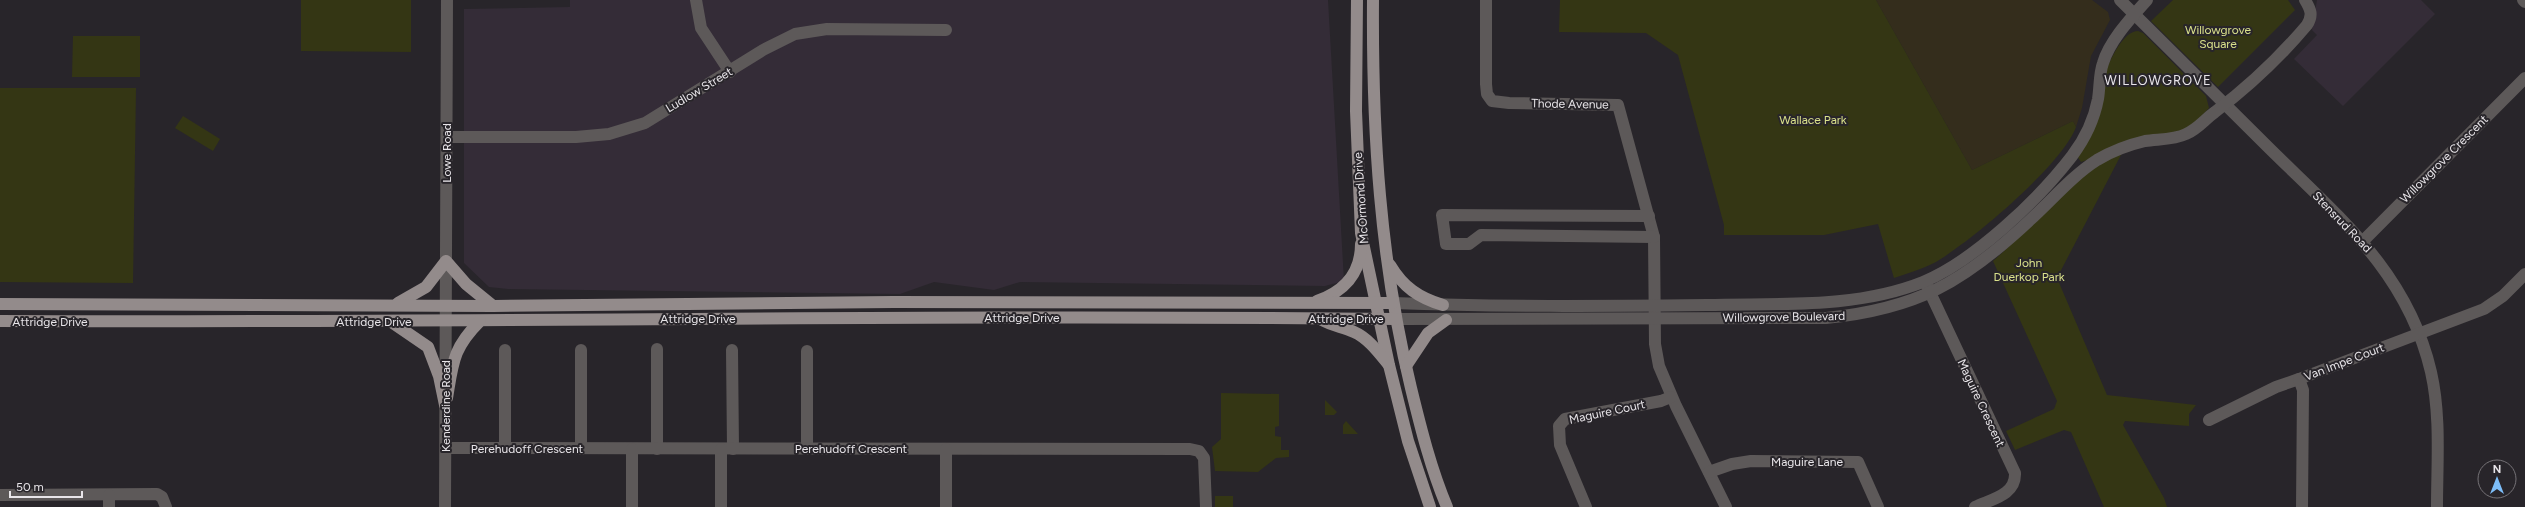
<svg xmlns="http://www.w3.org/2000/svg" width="2525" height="507" font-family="Figtree,sans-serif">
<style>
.built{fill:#342c37}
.education{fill:#342d1c}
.green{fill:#343614}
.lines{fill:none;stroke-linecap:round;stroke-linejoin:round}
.minor{stroke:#5d5959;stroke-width:12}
.major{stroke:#938b8b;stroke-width:12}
.labels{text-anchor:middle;stroke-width:4;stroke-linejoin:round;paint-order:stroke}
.park-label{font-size:12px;fill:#dae18b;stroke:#28252a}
.street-label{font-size:12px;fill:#e8e5e9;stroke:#28252a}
.neighbourhood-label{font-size:13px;letter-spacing:1px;fill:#e8e5e9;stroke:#28252a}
</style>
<rect width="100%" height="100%" fill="#28252a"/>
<g class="built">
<path d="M570,0H1328L1344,281L1325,286L1020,282L994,290L934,282L900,294L508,289L489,287L464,263V9L570,7Z"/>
<path d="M2317,0H2421L2435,14L2343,106L2294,59L2317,35L2312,30Z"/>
</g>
<path class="education" d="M1876,0H2092L2108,12L2110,20L2091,56L2082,108L2076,127L2073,121L1972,170Z"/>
<g class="green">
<path d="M301,0H411V52L301,51Z"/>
<path d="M1560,0H1876L1972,170L2073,121L2076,127C2063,164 1970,243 1934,263C1922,269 1908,273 1894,278L1878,224L1824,235H1724V225L1678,55L1646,33L1559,32Z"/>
<path d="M2173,0H2288L2295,10L2218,87L2151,21Z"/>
<path d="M2138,31L2143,33L2206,96L2209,108L2196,122L2183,130L2081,162L2077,156C2086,131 2110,31 2138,31Z"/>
<path d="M73,36H140V77H72Z"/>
<path d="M0,88H136L133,283L0,282Z"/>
<path d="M183,116L220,139L213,151L175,128Z"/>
<path d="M2122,153L2057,278L2107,395L2196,405L2189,414V426L2125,421L2123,425L2164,498L2167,507H2104L2071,432L2064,430L2015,450L2006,431L2054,409L2057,401L1993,261C2035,225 2070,175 2122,153Z"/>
<path d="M1221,393L1279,394V426L1275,427V436L1281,437V450H1289V457L1276,458L1258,472L1215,471L1212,447L1221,439Z"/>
<path d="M1325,400L1337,412L1334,415H1325Z"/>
<path d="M1346,421L1358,434H1343V425Z"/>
<rect x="1215" y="496" width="18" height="11"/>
</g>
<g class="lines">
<g class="minor">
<path d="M696,0L701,28L730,72"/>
<path d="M1486,0V84L1487,94L1492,101L1509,103L1618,105L1654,237L1655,344L1659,366L1676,406L1726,507"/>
<path d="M2120,0C2170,50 2220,99 2270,149C2339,217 2408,273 2431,372C2441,416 2437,462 2437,507"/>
<path d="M2523,0L2525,2"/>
<path d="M447,137H576L609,134L645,123L763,50L795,34L827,29L946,30"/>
<path d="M1649,216L1442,215L1446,244H1469L1481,235L1654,237"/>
<path d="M2363,241L2525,78"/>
<path d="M1927,286L2015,473C2016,495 1992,499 1975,507"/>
<path d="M1393,303C1498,307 1603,306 1707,305C1779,303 1855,309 1923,282C1974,261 2038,200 2072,156C2084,140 2094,120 2098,99C2100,87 2099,74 2103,63C2110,40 2131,18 2147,0"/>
<path d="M1396,319L1826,318C1917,309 1964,282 2030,220C2052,200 2072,176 2097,160C2112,151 2128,145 2145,141C2158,139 2174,140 2186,134C2198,129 2205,119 2215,112C2248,87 2280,57 2307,25C2313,15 2311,10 2305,0"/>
<path d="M657,349V449"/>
<path d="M581,350V449"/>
<path d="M732,350L733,449"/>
<path d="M807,351V449"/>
<path d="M2209,420L2276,387L2299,379"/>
<path d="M446,448L1190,449L1199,451L1204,458L1206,507"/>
<path d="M505,449V350"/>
<path d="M632,449V507"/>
<path d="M721,449V507"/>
<path d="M946,449V507"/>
<path d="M1709,472L1732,464L1751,461L1858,462L1878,507"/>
<path d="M0,495L157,494L162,497L166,507"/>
<path d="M109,507V495"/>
<path d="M445,507L447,0"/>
<path d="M1586,507L1560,445L1559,426L1565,419L1661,401L1671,397"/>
<path d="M2302,507L2303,390L2299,379L2484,309L2503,296L2525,274"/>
</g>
<g class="major">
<path d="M1357,0L1356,111L1361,233L1389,365L1408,441L1430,507"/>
<path d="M1373,0C1372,131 1380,261 1411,388C1421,429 1431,469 1447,507"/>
<path d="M1390,265C1403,287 1419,298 1443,305"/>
<path d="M1317,301C1343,292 1361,274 1361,244"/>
<path d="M398,303L426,287L446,261L466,284L493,306"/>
<path d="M0,304L493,306L894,302L1393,303"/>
<path d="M1322,320C1333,326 1343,327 1354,332C1368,338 1379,353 1388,364"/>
<path d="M0,321C465,323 930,314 1396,319"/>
<path d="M390,321L428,347L439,376L445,405"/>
<path d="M1406,366L1428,333L1446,320"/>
<path d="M447,398C453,362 453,348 480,321"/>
</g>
</g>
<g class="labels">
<g class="park-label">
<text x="2218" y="34">Willowgrove<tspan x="2218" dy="14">Square</tspan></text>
<text x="1813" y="124">Wallace Park</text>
<text x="2029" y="267">John<tspan x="2029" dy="14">Duerkop Park</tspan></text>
</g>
<g class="street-label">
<text transform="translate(699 90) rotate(-31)" y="4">Ludlow Street</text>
<text transform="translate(1570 104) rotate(1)" y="4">Thode Avenue</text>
<text transform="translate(447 153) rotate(-90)" y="4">Lowe Road</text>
<text transform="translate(2444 159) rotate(-45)" y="4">Willowgrove Crescent</text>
<text transform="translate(1361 198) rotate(-94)" y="4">McOrmond Drive</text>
<text transform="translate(2342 222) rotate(46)" y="4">Stensrud Road</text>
<text transform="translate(1784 317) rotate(-1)" y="4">Willowgrove Boulevard</text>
<text x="1022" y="322">Attridge Drive</text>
<text x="698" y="323">Attridge Drive</text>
<text x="1346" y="323">Attridge Drive</text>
<text x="50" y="326">Attridge Drive</text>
<text x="374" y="326">Attridge Drive</text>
<text transform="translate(2344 362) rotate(-21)" y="4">Van Impe Court</text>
<text transform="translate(1981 403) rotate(65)" y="4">Maguire Crescent</text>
<text transform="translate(446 406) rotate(-90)" y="4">Kenderdine Road</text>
<text transform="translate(1607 412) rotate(-12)" y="4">Maguire Court</text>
<text x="527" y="453">Perehudoff Crescent</text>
<text x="851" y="453">Perehudoff Crescent</text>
<text x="1807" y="466">Maguire Lane</text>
</g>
<g class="neighbourhood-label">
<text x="2158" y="85">WILLOWGROVE</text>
</g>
</g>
<g transform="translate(2497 479)"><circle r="19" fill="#28252a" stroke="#757276"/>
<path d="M0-3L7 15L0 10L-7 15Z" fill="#7dbef9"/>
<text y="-6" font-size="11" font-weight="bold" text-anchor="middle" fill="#e8e5e9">N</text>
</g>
<path d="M10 491v6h72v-6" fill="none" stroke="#e8e5e9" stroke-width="2"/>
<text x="16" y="491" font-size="12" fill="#e8e5e9" stroke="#28252a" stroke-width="3" paint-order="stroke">50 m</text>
</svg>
